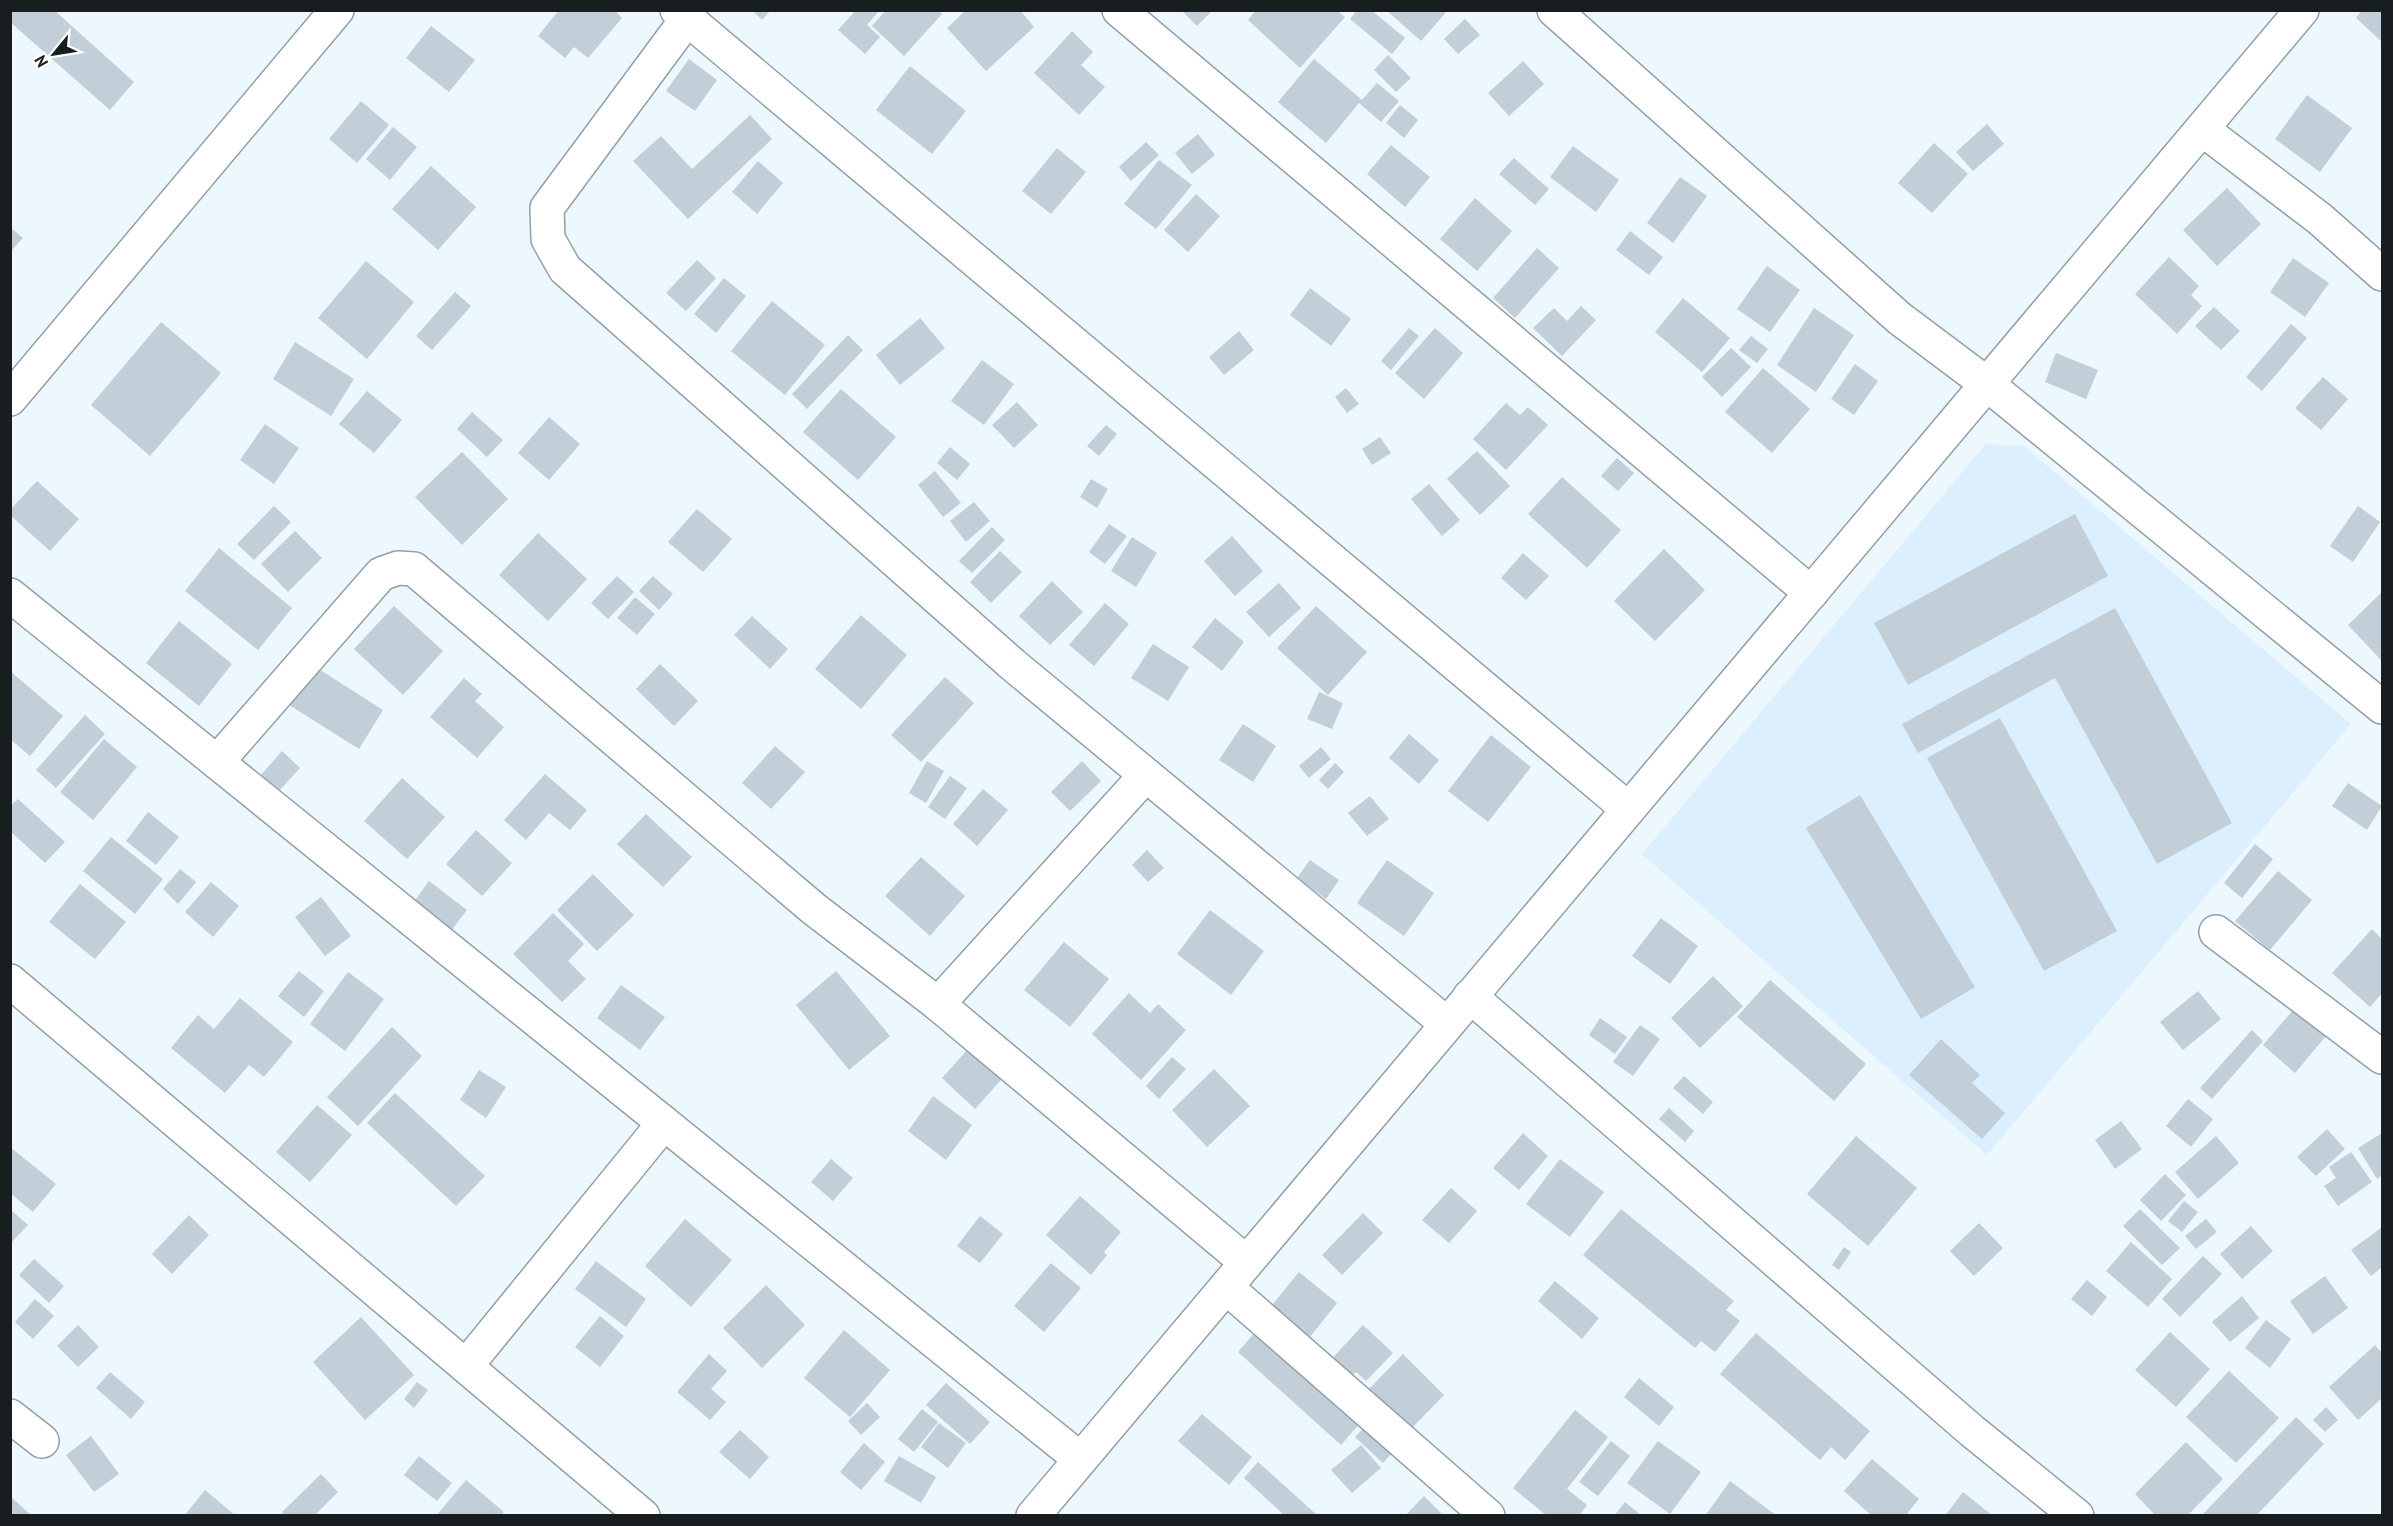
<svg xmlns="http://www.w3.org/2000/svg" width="2393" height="1526" font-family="'PT Sans',sans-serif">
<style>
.built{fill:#dbeffe}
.building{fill:#c2cfd8}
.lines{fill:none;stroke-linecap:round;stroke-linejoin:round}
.minor-casing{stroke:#939fa8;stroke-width:36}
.minor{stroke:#fff;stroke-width:33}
</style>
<rect width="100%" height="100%" fill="#ecf7fe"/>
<path class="built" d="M1986,444L2024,446L2351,724L1987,1155L1642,854Z"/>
<g class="building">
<path d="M10,10H54L134,82L110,110L10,22Z"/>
<path d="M559,10H614L622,18L588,58L574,47L565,58L538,36Z"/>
<path d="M752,10H771L762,20Z"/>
<path d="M856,10H880L867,25L880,37L865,54L838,30Z"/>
<path d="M886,10H938L942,14L904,56L872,26Z"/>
<path d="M966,10H1020L1034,27L986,71L947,28Z"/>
<path d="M1181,10H1213L1197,26Z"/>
<path d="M1256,10H1337L1345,17L1300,68L1248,20Z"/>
<path d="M1357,10H1371L1405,38L1392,54L1350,19Z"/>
<path d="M1386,10H1448L1421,41Z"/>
<path d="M2362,10H2382V42L2356,18Z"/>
<path d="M1465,19L1480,35L1458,54L1444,39Z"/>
<path d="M431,26L475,60L449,92L406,58Z"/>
<path d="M1072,31L1093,52L1081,65L1105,87L1079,115L1034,73Z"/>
<path d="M1388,55L1411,78L1396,92L1374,70Z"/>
<path d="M689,59L717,80L695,111L666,91Z"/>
<path d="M1314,59L1362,100L1377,83L1399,101L1381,122L1359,103L1326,143L1278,102Z"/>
<path d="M1523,61L1544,84L1509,116L1488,93Z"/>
<path d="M910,66L966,111L932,154L876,110Z"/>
<path d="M2307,95L2352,128L2320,172L2275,139Z"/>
<path d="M361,101L389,125L357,163L329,139Z"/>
<path d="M1400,105L1418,120L1404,138L1386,123Z"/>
<path d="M750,115L772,139L688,219L633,161L661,136L692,169Z"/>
<path d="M1987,124L2004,144L1973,171L1956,152Z"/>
<path d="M393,127L417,147L390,180L366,159Z"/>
<path d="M1198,134L1215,155L1192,174L1175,153Z"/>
<path d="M1146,142L1159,155L1131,181L1119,167Z"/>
<path d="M1934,143L1968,174L1932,213L1898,183Z"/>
<path d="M1391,145L1430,177L1405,207L1367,174Z"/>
<path d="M1573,146L1619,180L1596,212L1550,177Z"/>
<path d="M1057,148L1086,172L1051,214L1022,191Z"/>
<path d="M1514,158L1549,189L1535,205L1499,174Z"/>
<path d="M1159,160L1192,185L1156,229L1124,204Z"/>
<path d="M758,161L783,183L757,214L732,192Z"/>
<path d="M431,166L476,207L438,250L392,209Z"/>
<path d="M1680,177L1707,196L1673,243L1647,223Z"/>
<path d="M2227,188L2261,224L2217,266L2183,230Z"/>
<path d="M1196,194L1220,216L1188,252L1164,230Z"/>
<path d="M1475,198L1512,231L1477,271L1440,239Z"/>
<path d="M10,227L23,238L10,252Z"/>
<path d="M1630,231L1663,257L1649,275L1616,250Z"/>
<path d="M1537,248L1559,268L1515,318L1493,298Z"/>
<path d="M2169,257L2199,286L2191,295L2202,306L2177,334L2135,294Z"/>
<path d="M2293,258L2329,283L2305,317L2270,292Z"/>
<path d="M697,260L716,278L686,311L666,293Z"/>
<path d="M366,261L414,302L367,359L318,318Z"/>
<path d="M1767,266L1800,290L1770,332L1737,309Z"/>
<path d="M724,278L746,296L716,333L694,314Z"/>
<path d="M1310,288L1351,319L1331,346L1290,315Z"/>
<path d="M455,292L471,306L432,350L416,336Z"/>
<path d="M1683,298L1730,338L1702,372L1655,332Z"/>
<path d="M772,301L825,345L785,395L731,351Z"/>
<path d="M1581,306L1596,320L1562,356L1533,328L1554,308L1567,321Z"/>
<path d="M2214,307L2240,331L2221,350L2195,326Z"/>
<path d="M1814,308L1854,335L1816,392L1777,365Z"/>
<path d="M920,318L945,348L900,385L876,355Z"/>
<path d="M161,322L221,373L150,456L91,405Z"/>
<path d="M2291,324L2307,338L2262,391L2246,377Z"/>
<path d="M1409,328L1419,336L1391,370L1381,361Z"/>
<path d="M1435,328L1463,353L1424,399L1395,373Z"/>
<path d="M1239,331L1254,350L1224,375L1209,357Z"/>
<path d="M848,335L863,350L807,409L792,394Z"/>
<path d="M1751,336L1768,349L1757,363L1739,350Z"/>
<path d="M295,342L354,379L331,416L273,379Z"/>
<path d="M1731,348L1751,367L1722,397L1702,377Z"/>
<path d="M2056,353L2098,370L2086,399L2045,382Z"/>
<path d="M982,360L1014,384L984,425L951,401Z"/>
<path d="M1855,364L1878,381L1854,415L1831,399Z"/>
<path d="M1763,368L1810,409L1772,453L1725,412Z"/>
<path d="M2323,377L2348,399L2321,430L2295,408Z"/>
<path d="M1346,388L1359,404L1347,413L1335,397Z"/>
<path d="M841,389L896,437L858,480L803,432Z"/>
<path d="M367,391L402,420L374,453L339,424Z"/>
<path d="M1017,402L1038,425L1014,448L992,425Z"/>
<path d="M1506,403L1520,415L1528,407L1548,425L1506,470L1473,439Z"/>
<path d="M472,412L503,440L487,457L457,429Z"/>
<path d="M549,417L580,444L549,480L518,453Z"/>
<path d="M265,424L299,448L274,484L240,460Z"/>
<path d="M1106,425L1117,434L1099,456L1087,446Z"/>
<path d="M1380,437L1391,453L1372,465L1362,449Z"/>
<path d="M950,447L970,464L957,480L937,463Z"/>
<path d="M1477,451L1510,486L1480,515L1447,479Z"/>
<path d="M462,452L508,499L462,545L415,497Z"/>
<path d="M1617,458L1634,473L1618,491L1601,476Z"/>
<path d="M935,471L961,503L943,517L918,485Z"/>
<path d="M1562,477L1621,530L1587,568L1528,514Z"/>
<path d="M1091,479L1108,489L1097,508L1080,497Z"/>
<path d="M37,481L79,519L50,551L10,515V510Z"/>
<path d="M1429,484L1460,520L1442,536L1411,499Z"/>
<path d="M974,502L990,521L966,542L950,521Z"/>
<path d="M274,506L291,522L254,560L237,544Z"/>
<path d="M2358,506L2380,522L2353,562L2330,546Z"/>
<path d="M697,509L732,539L703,572L668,542Z"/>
<path d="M2075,514L2108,576L1908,685L1874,623Z"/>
<path d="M1109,524L1127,536L1105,564L1089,552Z"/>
<path d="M992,527L1005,540L972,573L959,561Z"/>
<path d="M295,531L322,558L288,592L261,564Z"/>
<path d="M538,533L587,579L548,621L499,575Z"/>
<path d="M1232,536L1263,571L1235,596L1204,561Z"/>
<path d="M1132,537L1157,553L1136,587L1111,571Z"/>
<path d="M219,548L292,608L258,650L185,591Z"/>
<path d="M1664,549L1705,590L1655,641L1614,601Z"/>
<path d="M1000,551L1022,572L991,603L970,582Z"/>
<path d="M1523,553L1549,576L1526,600L1501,578Z"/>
<path d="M617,576L634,592L608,619L591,603Z"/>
<path d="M653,576L673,594L659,610L639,591Z"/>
<path d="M1052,581L1083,612L1050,645L1019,616Z"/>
<path d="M1279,583L1301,608L1269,637L1246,612Z"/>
<path d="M2382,592V661L2348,625Z"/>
<path d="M635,597L655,614L637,635L617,618Z"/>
<path d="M1105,603L1129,624L1094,666L1069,645Z"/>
<path d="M394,606L443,651L403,695L354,649Z"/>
<path d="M1316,606L1367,652L1328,695L1277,648Z"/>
<path d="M2115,608L2232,823L2157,864L2055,678L1918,753L1902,724Z"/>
<path d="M861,615L907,655L861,709L815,669Z"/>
<path d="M752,616L788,649L770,669L734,635Z"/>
<path d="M1215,618L1244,642L1222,671L1192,647Z"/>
<path d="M179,621L232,664L199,706L146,663Z"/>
<path d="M1153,644L1189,667L1168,701L1131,678Z"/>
<path d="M660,664L698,701L674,726L636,689Z"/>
<path d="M314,666L383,710L359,749L289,705Z"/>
<path d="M10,671L63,716L30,756L10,739Z"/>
<path d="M945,677L974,703L921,762L891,735Z"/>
<path d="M464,678L482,694L475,701L504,727L477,758L430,717Z"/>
<path d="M1319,692L1343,703L1332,729L1307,719Z"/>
<path d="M85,715L105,734L56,788L36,770Z"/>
<path d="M2000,718L2117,931L2044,971L1927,758Z"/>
<path d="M1243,724L1276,746L1253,782L1219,760Z"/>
<path d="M1409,734L1439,760L1419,784L1389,758Z"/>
<path d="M1491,735L1531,767L1488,822L1448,791Z"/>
<path d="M104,739L137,767L93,820L60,792Z"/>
<path d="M775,746L805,772L771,809L742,783Z"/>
<path d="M1321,747L1331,759L1309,778L1299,766Z"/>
<path d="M282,751L300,768L279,791L261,775Z"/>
<path d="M927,761L944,771L926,803L909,793Z"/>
<path d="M1082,761L1101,781L1070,811L1051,792Z"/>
<path d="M1335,763L1344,772L1328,789L1319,780Z"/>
<path d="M545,774L587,810L570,830L549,813L526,840L504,820Z"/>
<path d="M950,776L967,788L945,819L928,807Z"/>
<path d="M402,778L445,817L407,859L364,821Z"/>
<path d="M2348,783L2382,806L2367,830L2332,806Z"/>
<path d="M983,789L1008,810L977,846L953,824Z"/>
<path d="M1860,795L1975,987L1921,1019L1806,828Z"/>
<path d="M1370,796L1389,819L1367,836L1348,813Z"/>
<path d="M18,799L65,842L45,863L10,831V806Z"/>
<path d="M148,812L179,837L156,865L126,841Z"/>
<path d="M646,814L692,857L663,887L617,844Z"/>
<path d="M476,830L512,863L482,896L446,864Z"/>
<path d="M111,837L163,879L135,914L83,871Z"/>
<path d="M2255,844L2273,859L2242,898L2224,883Z"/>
<path d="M1147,850L1164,868L1148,882L1132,865Z"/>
<path d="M921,857L965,896L930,936L885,896Z"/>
<path d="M1310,860L1339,880L1326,899L1297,878Z"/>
<path d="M1387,860L1434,893L1404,936L1357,903Z"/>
<path d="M180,869L196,882L178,904L163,889Z"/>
<path d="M2278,871L2312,900L2270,950L2235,921Z"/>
<path d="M593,874L634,915L597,951L557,910Z"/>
<path d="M429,881L467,910L450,932L413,903Z"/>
<path d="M211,882L239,906L213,937L185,912Z"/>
<path d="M80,884L126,922L95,959L49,922Z"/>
<path d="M321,897L351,936L325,956L295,917Z"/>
<path d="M1210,910L1264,951L1231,995L1177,954Z"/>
<path d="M553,913L584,944L568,961L586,979L562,1002L513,954Z"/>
<path d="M1661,918L1698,946L1670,984L1632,956Z"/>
<path d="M2372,929L2382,939V993L2370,1007L2332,973Z"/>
<path d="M1064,942L1109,979L1070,1027L1024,990Z"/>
<path d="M299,971L324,991L304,1017L278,996Z"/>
<path d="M836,971L890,1036L849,1070L796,1005Z"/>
<path d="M348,972L384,999L345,1051L310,1024Z"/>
<path d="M1713,976L1743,1006L1700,1048L1671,1018Z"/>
<path d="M1770,980L1866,1064L1834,1101L1737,1017Z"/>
<path d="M621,985L665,1017L640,1050L597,1018Z"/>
<path d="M2198,991L2221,1019L2183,1050L2160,1022Z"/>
<path d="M1129,993L1150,1013L1158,1004L1186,1030L1141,1080L1092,1034Z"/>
<path d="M240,998L293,1042L264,1077L249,1065L225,1093L171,1048L198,1015L214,1029Z"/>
<path d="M2294,1009L2326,1036L2295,1073L2263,1045Z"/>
<path d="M1600,1018L1627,1037L1615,1054L1589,1035Z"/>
<path d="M1640,1025L1660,1039L1633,1076L1613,1062Z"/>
<path d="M392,1027L422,1056L358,1126L327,1097Z"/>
<path d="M2252,1030L2263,1041L2212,1099L2200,1088Z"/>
<path d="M1941,1039L1980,1075L1972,1083L2005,1113L1982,1139L1909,1075Z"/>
<path d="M968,1049L1001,1080L975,1109L942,1078Z"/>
<path d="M1172,1057L1186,1069L1159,1099L1146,1086Z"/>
<path d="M1214,1069L1250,1106L1207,1147L1172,1110Z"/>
<path d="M479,1070L506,1087L486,1118L460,1100Z"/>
<path d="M1684,1076L1713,1102L1703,1114L1673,1088Z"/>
<path d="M395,1093L485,1176L456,1206L367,1123Z"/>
<path d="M933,1096L972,1125L946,1160L908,1131Z"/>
<path d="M2188,1099L2213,1119L2191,1147L2166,1126Z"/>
<path d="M317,1105L352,1135L310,1182L276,1152Z"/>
<path d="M1669,1108L1694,1131L1685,1142L1659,1119Z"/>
<path d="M2121,1121L2142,1149L2115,1169L2095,1140Z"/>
<path d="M2327,1129L2345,1149L2316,1176L2297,1157Z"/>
<path d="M1523,1133L1548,1156L1519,1190L1493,1168Z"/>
<path d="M2382,1133V1175L2377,1179L2358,1148Z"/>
<path d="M1856,1136L1917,1188L1868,1246L1807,1194Z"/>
<path d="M2216,1136L2239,1163L2198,1199L2175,1172Z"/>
<path d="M10,1147L56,1184L33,1212L10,1193Z"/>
<path d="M2351,1152L2372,1182L2338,1206L2324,1186L2336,1178L2329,1167Z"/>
<path d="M831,1159L853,1178L833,1201L811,1182Z"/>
<path d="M1560,1159L1604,1192L1570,1237L1526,1204Z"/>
<path d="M2165,1174L2186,1195L2161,1221L2140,1200Z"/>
<path d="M1451,1188L1477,1211L1449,1243L1422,1220Z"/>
<path d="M1080,1196L1121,1232L1104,1252L1107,1255L1091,1275L1046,1235Z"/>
<path d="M2184,1201L2198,1212L2182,1232L2168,1221Z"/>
<path d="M10,1209L28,1225L10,1244Z"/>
<path d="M1621,1209L1734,1301L1726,1310L1740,1321L1715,1352L1701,1341L1695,1348L1583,1255Z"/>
<path d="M2140,1209L2180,1248L2162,1265L2123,1226Z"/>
<path d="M1363,1213L1383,1233L1342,1275L1322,1255Z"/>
<path d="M189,1215L209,1235L172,1274L152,1254Z"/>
<path d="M980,1216L1003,1234L980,1263L957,1246Z"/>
<path d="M685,1219L732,1260L691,1307L645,1266Z"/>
<path d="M2206,1219L2217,1232L2196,1249L2185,1236Z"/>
<path d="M1979,1223L2003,1248L1974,1276L1950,1251Z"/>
<path d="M2251,1226L2273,1251L2242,1279L2220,1254Z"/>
<path d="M2381,1228L2382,1267L2371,1276L2351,1250Z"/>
<path d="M2131,1242L2172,1279L2148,1307L2106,1271Z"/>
<path d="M1844,1247L1851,1252L1839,1270L1832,1265Z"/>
<path d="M2203,1256L2222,1274L2180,1317L2162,1299Z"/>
<path d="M34,1259L64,1286L49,1303L19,1275Z"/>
<path d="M596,1261L646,1299L626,1327L575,1289Z"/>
<path d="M1051,1263L1081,1288L1044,1332L1014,1306Z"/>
<path d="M1299,1272L1337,1303L1302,1347L1263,1316Z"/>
<path d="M2325,1276L2348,1308L2313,1334L2290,1301Z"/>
<path d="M2087,1280L2107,1297L2092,1316L2071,1299Z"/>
<path d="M1555,1281L1599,1318L1582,1339L1538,1301Z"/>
<path d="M766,1285L805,1325L762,1368L723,1328Z"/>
<path d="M2242,1296L2259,1318L2230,1342L2212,1322Z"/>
<path d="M35,1299L54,1316L33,1339L15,1322Z"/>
<path d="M600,1316L624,1336L600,1367L575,1347Z"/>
<path d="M361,1317L414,1375L365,1420L313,1362Z"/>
<path d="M2266,1320L2291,1339L2270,1368L2245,1348Z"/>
<path d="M1263,1323L1367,1415L1341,1445L1238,1352Z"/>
<path d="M78,1325L99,1347L78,1367L57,1346Z"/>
<path d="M1363,1325L1393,1353L1366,1381L1356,1372L1345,1383L1325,1366Z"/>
<path d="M844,1330L890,1370L850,1417L804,1378Z"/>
<path d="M2170,1332L2210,1369L2176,1407L2135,1370Z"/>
<path d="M1756,1333L1870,1431L1845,1460L1831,1447L1820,1460L1720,1374Z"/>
<path d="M2375,1345L2382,1353V1398L2358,1420L2329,1387Z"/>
<path d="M709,1354L727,1371L711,1389L726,1402L710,1420L677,1392Z"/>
<path d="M1403,1354L1444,1395L1409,1431L1368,1390Z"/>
<path d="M2229,1371L2279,1418L2236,1463L2186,1417Z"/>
<path d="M110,1372L145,1402L131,1419L96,1388Z"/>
<path d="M1639,1378L1674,1407L1659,1426L1624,1397Z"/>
<path d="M417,1382L428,1390L414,1408L404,1399Z"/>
<path d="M946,1383L990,1422L970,1444L926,1405Z"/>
<path d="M867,1403L880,1417L861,1435L848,1421Z"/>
<path d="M2326,1407L2338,1420L2325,1432L2313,1420Z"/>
<path d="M922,1409L938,1422L914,1452L898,1439Z"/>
<path d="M1575,1410L1608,1437L1567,1489L1587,1505L1579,1516H1547L1513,1488Z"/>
<path d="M1202,1414L1252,1457L1229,1485L1178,1441Z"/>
<path d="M2296,1417L2324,1444L2256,1516H2201Z"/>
<path d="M1373,1418L1400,1444L1383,1463L1355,1437Z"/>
<path d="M939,1423L966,1443L948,1468L921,1447Z"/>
<path d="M740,1430L769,1457L750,1479L719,1452Z"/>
<path d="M91,1436L119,1474L94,1492L66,1455Z"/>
<path d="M1611,1441L1630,1456L1598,1496L1579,1482Z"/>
<path d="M1658,1441L1701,1472L1670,1514L1627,1483Z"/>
<path d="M2186,1442L2223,1479L2187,1516H2156L2135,1494Z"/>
<path d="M864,1443L885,1462L861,1490L840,1472Z"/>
<path d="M1361,1445L1381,1468L1352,1493L1331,1470Z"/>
<path d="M419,1456L452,1483L437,1501L404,1475Z"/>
<path d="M899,1456L936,1477L921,1503L884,1481Z"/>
<path d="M1872,1459L1919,1499L1905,1516H1872L1844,1491Z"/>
<path d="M1258,1462L1318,1516H1285L1244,1478Z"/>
<path d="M321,1474L338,1492L314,1516H285L282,1512Z"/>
<path d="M466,1480L504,1512L501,1516H436Z"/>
<path d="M1730,1481L1777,1516H1705Z"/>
<path d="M205,1490L236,1516H184Z"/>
<path d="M1963,1492L1993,1516H1945Z"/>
<path d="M10,1496L32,1516H10Z"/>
<path d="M1424,1496L1441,1513L1438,1516H1405Z"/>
<path d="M1625,1502L1642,1516H1614Z"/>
</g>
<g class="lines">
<g class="minor-casing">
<g id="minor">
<path d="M677,10L1628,809"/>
<path d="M1119,10L1811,593"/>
<path d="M1554,10L1899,318L1987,384L2382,707"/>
<path d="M687,19L547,208L548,239L565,269L1012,664L1447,1024"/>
<path d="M2202,129L2320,219L2382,274"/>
<path d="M10,399L337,10"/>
<path d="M10,595L1080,1459"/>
<path d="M217,762L381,574L398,568L414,569L814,909L938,1004L1246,1262"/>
<path d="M2216,932L2382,1057"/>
<path d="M10,981L643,1516"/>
<path d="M1470,996L1972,1431L2077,1516"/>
<path d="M938,1004L1145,776"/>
<path d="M1226,1287L1488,1516"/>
<path d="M466,1366L664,1123"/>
<path d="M10,1416L42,1441"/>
<path d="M1033,1516L2302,10"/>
</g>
</g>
<use href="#minor" class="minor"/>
</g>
<rect width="2393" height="1526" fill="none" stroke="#181d20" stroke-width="24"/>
<g transform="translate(54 54) rotate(240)" stroke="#ffffff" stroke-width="4.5" paint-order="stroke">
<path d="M0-4.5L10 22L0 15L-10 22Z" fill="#181d20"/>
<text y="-9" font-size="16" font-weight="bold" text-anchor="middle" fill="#181d20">N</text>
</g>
</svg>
